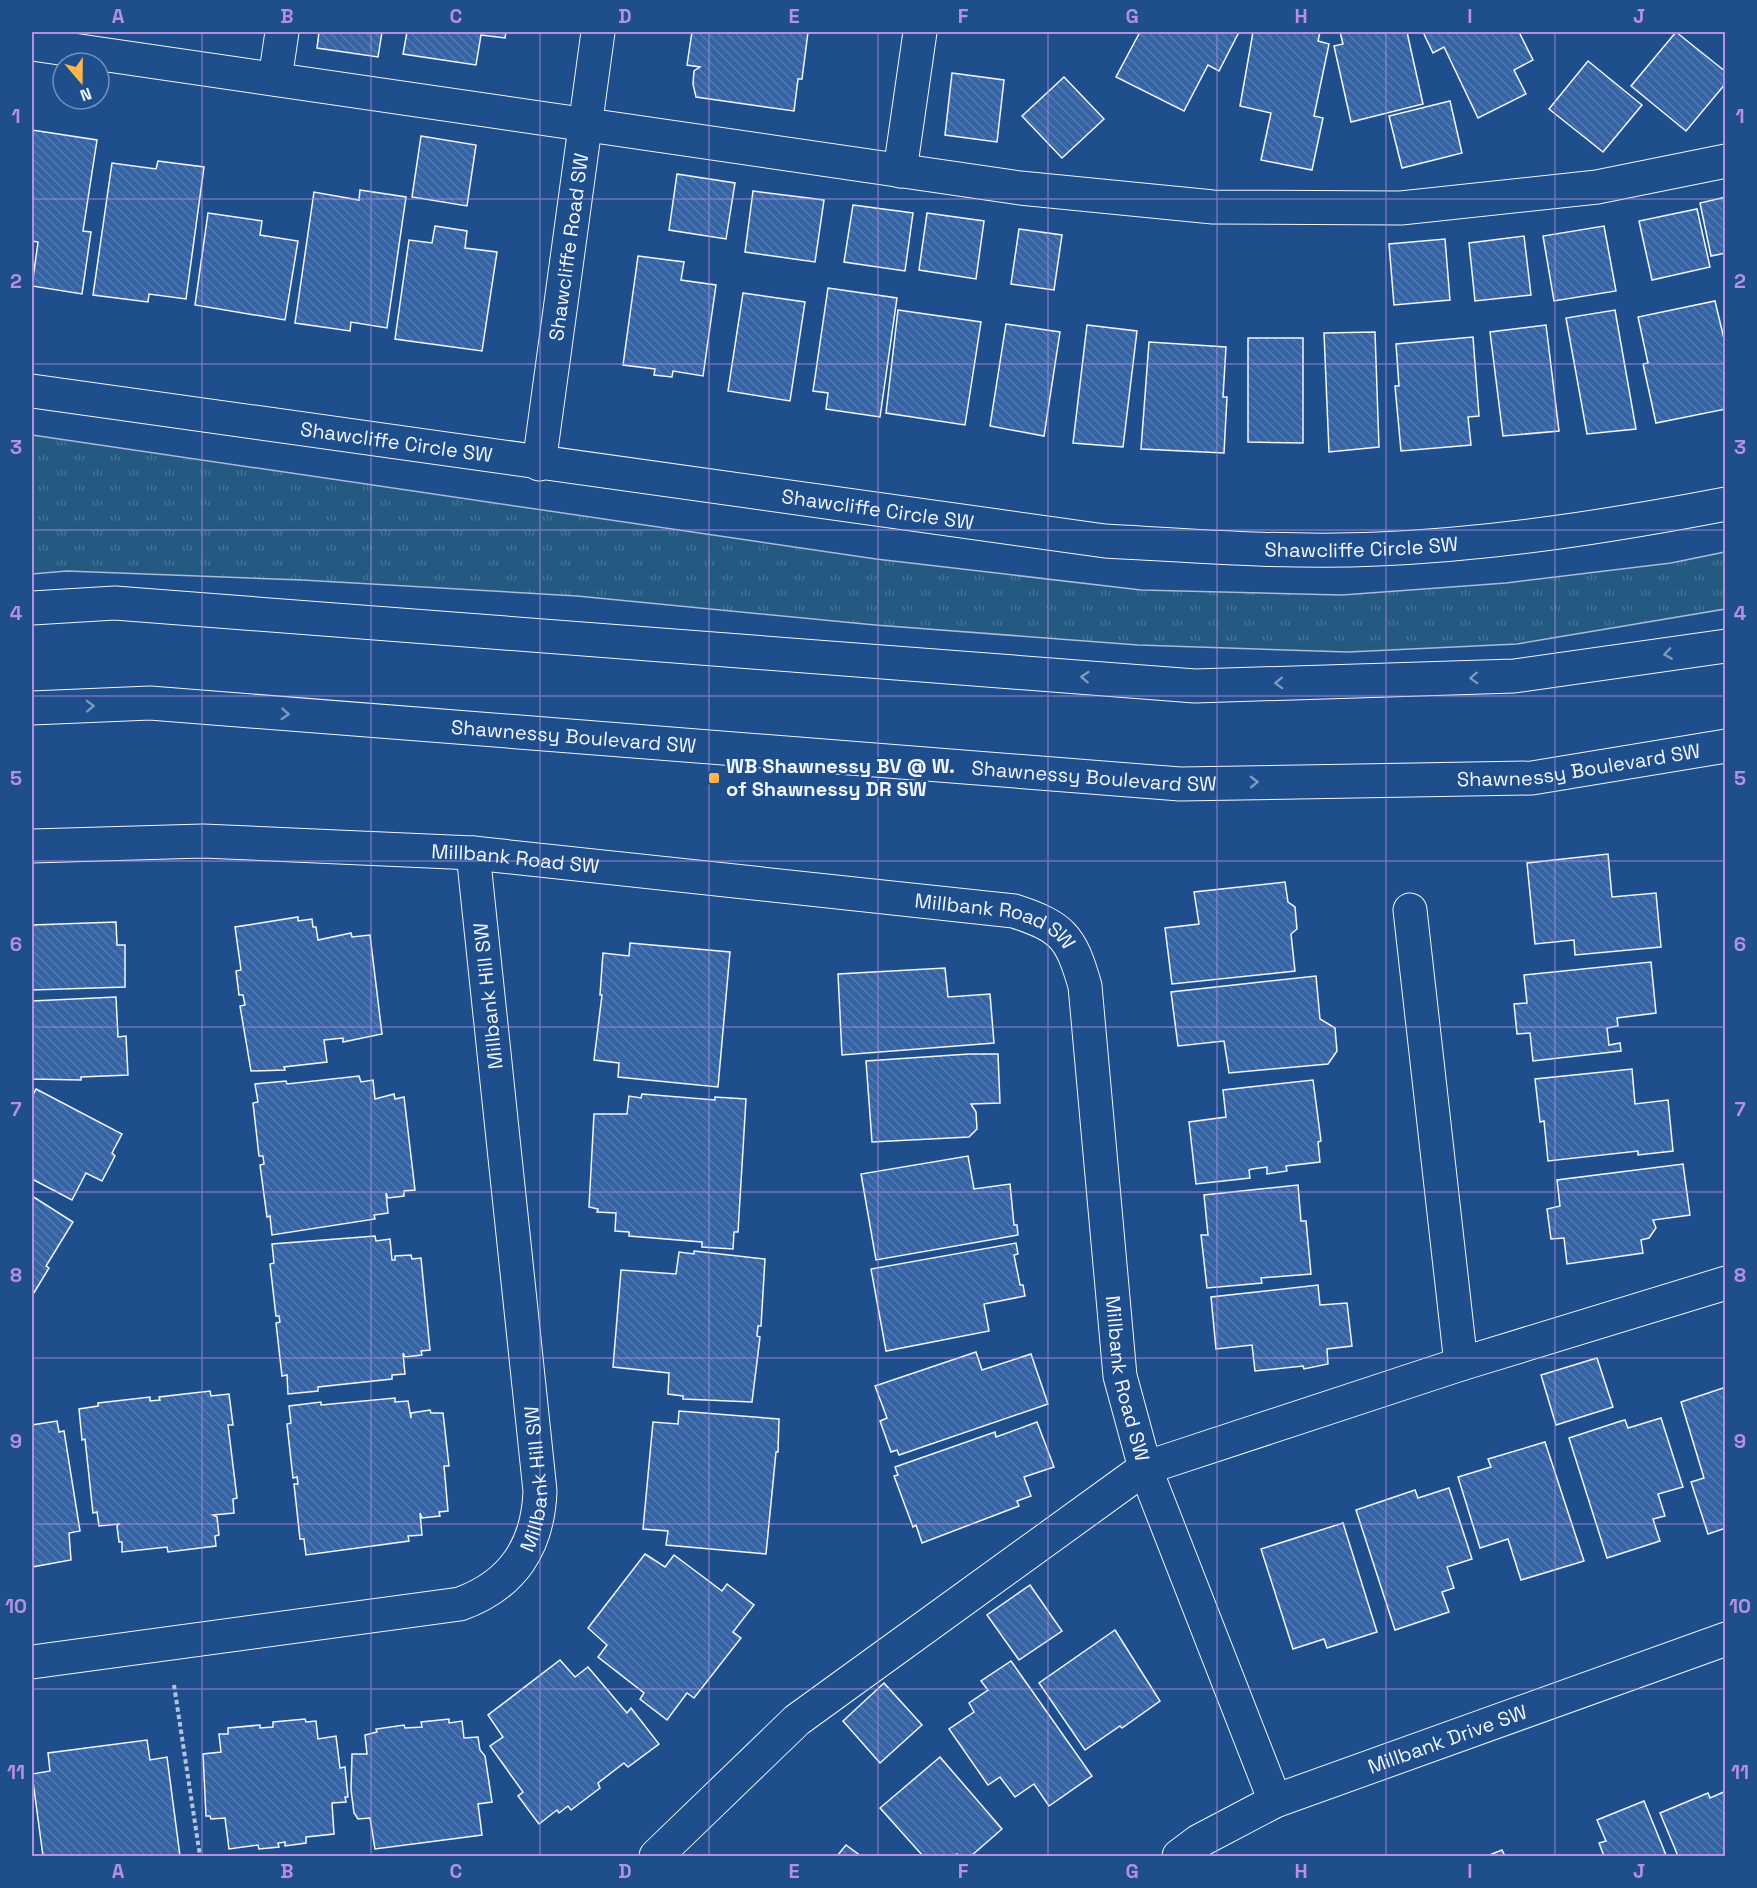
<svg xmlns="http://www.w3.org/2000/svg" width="1757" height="1888" font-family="'Space Grotesk',sans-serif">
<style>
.park{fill:url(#park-tufts);stroke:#a8bbd7;stroke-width:1.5}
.building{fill:url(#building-back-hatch);stroke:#f2f6ff;stroke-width:1.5}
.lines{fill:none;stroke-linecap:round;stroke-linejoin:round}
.minor-casing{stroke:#f2f6ff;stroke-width:35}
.major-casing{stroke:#f2f6ff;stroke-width:35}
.path{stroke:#b3c4dc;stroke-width:4;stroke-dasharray:4.5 3;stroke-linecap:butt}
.minor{stroke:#1f4e8c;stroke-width:33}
.major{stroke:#1f4e8c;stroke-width:33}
.oneway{stroke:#7e9ac0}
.grid{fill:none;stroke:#b691df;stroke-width:1.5;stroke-opacity:0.55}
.poi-dot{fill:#ffb74d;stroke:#1f4e8c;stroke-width:2}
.labels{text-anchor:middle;stroke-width:4.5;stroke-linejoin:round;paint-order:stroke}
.street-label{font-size:20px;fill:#f2f6ff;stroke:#1f4e8c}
.poi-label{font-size:20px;font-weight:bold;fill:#f2f6ff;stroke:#1f4e8c;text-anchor:start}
.neatline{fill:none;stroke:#b691df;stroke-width:2}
.grid-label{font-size:20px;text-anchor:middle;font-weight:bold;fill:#b691df}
</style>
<defs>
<pattern id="park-tufts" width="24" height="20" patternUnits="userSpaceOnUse" patternTransform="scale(1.5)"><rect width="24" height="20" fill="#245a82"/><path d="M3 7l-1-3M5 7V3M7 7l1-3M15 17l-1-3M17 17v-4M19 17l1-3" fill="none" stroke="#447295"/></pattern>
<pattern id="building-back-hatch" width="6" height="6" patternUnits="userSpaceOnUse" patternTransform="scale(1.5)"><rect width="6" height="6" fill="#3563a3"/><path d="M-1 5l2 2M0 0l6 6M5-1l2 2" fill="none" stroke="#537ab1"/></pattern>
</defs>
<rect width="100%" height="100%" fill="#1f4e8c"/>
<path class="park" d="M32,435L876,559L1141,590L1342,595L1506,583L1671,563L1725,552V609L1517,644L1348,652L1138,645L875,625L577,596L302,580L67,571L32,574Z"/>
<g class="building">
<path d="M319,32H382L378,57L317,48Z"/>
<path d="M407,32H506L505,38L481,35L476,65L403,54Z"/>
<path d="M692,32H808L802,79H798L794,111L696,97L693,84L694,71L700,67L687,65Z"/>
<path d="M1140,32H1239L1219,71L1208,65L1184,111L1116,77Z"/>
<path d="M1253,32H1320L1318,41L1329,44L1314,116L1323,118L1312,170L1261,160L1271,113L1240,106Z"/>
<path d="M1340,32H1407L1423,104L1351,122L1334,46L1343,44Z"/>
<path d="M1423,32H1519L1533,60L1514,70L1526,94L1478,118L1444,47L1433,53Z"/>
<path d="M1676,32L1726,72V83L1686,131L1631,86Z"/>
<path d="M1588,61L1642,105L1603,152L1549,109Z"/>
<path d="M952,73L1004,80L997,142L945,135Z"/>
<path d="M1064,77L1104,119L1062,158L1022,116Z"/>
<path d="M1450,101L1462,153L1402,168L1389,116Z"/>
<path d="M32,130L97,140L83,231L91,232L82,294L32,286L38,242L32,241Z"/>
<path d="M421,136L476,145L467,206L412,197Z"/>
<path d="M158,161L204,167L186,299L149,294L148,302L93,295L112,163L156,169Z"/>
<path d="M677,174L735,183L726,239L669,230Z"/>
<path d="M360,190L406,197L387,328L351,322L350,331L295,323L314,192L359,200Z"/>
<path d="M753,191L824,200L815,262L745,252Z"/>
<path d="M1726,197V253L1711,256L1700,203Z"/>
<path d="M853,205L913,213L905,271L844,262Z"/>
<path d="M1697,209L1710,267L1652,280L1639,221Z"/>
<path d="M208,213L262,221L260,235L298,241L285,320L195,305Z"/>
<path d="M927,213L984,221L976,279L919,270Z"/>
<path d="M435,226L467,231L465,248L497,252L482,351L395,339L409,240L432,243Z"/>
<path d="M1604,226L1616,291L1554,301L1543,236Z"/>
<path d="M1019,229L1062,235L1054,290L1011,284Z"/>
<path d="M1524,236L1531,295L1475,301L1469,243Z"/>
<path d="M1445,239L1450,300L1394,305L1389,244Z"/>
<path d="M638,256L684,262L681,280L716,285L703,376L673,371L672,377L654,375L655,369L623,365Z"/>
<path d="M828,288L897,298L880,417L826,409L828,393L813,391Z"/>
<path d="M743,293L805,302L790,401L728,391Z"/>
<path d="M1715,301L1726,347V409L1656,423L1643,364L1648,363L1638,317Z"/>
<path d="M898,310L981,322L965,425L886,413Z"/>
<path d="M1615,310L1636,429L1587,434L1566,318Z"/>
<path d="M1006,324L1060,332L1044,436L990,426Z"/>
<path d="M1087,325L1137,331L1123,447L1073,443Z"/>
<path d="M1546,325L1559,431L1503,436L1490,332Z"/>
<path d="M1375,332L1379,447L1329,452L1324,333Z"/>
<path d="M1473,337L1479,416L1468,417L1471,445L1401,451L1395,386H1399L1396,344Z"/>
<path d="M1248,338H1303V443L1248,442Z"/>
<path d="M1149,342L1226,347L1223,397H1227L1224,453L1141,449Z"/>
<path d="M1608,854L1612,897L1656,893L1661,947L1575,955L1574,940L1535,944L1527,863Z"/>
<path d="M1285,882L1288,902L1295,907L1297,929L1291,934L1295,971L1172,984L1165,928L1199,924L1194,892Z"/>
<path d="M298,917V921L312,919L313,927H316L318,940L351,933L352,937L370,935L382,1034L343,1042V1038L324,1040L327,1062L284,1067L285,1070L251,1071L240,1006L245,1005L243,995H239L236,971L241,970L235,927Z"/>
<path d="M116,922L117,945H125V987L32,990V925Z"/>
<path d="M630,943L730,952L718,1087L618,1077L619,1063L594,1060L602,995H600L603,953L629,956Z"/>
<path d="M1651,962L1656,1013L1617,1018L1618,1026L1607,1028L1609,1045L1620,1043L1621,1051L1533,1061L1530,1033L1517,1034L1514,1004L1527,1003L1524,975Z"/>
<path d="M945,968L948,997L990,994L994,1043L842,1055L838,974Z"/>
<path d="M1316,976L1320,1019L1335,1028L1337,1051L1328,1064L1229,1073L1224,1041L1178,1046L1171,992Z"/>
<path d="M116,997L118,1037L126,1036L128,1075L81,1077V1080L32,1079V1001Z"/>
<path d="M969,1054H998L1000,1103L971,1104L976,1112L977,1129L969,1137L872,1142L866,1061Z"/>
<path d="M1632,1069L1635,1104L1668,1100L1673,1151L1638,1155V1151L1548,1161L1544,1121L1540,1122L1535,1079Z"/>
<path d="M359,1076L361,1082L373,1080L375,1099L394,1094L395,1099L404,1097L415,1190L404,1191V1196L388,1198L386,1193L388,1213L374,1215L375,1219L272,1235L270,1216L267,1217L260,1165L264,1164L263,1156H259L253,1103L258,1102L255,1084L286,1081L287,1084Z"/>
<path d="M1313,1080L1321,1141L1318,1142L1320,1162L1286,1166L1287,1171L1267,1174V1167L1252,1169L1249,1170L1250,1178L1196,1184L1189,1122L1226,1117L1223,1090Z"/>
<path d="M36,1089L122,1134L112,1153L115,1156L102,1181L86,1173L72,1200L32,1179V1097Z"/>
<path d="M642,1094L715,1100V1097L746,1099L738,1232H734L733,1249L702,1247V1242L629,1236V1232L615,1231L616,1213L597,1212L598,1209L589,1207L594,1114H627L629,1096L641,1098Z"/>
<path d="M968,1156L974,1189L1010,1184L1014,1225H1017L1018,1235L876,1260L861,1174Z"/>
<path d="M1683,1164L1690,1215L1653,1220L1656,1228L1649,1238L1641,1240L1643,1253L1567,1264L1564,1238L1551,1239L1547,1209L1560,1206L1557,1180Z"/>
<path d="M1298,1185L1301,1221H1306L1311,1274L1261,1278L1262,1283L1207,1288L1201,1235H1208L1204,1195Z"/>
<path d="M32,1196L73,1222L46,1266L49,1268L32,1296Z"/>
<path d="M375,1236L376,1241L390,1239L392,1260H395V1256L411,1255L412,1259L421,1258L430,1350L421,1351L422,1355L405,1357L403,1353L405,1374L392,1375V1379L318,1387V1391L288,1394L287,1375L282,1376L276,1323L280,1322L279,1316H276L270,1264L274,1263L272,1244Z"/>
<path d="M1016,1243L1018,1254L1014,1255L1020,1285H1023L1025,1296L984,1304L989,1331L886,1351L871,1269Z"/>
<path d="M694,1251L765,1259L761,1326H758L757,1336L760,1337L752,1402L683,1399V1396L668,1394L669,1373L613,1367L621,1270L676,1274L679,1252L694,1254Z"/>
<path d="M1318,1285L1320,1305L1347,1303L1352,1346L1327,1349L1328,1364L1304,1369L1303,1366L1255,1371L1252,1345L1216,1349L1211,1297Z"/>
<path d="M976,1352L982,1370L1031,1354L1048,1404L899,1455L897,1450L891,1452L880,1421L887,1418L875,1386Z"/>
<path d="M1597,1358L1613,1407L1556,1425L1541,1375Z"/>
<path d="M1726,1387V1528L1708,1534L1691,1482L1704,1478L1681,1402Z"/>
<path d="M210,1391L211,1396L229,1394L233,1425H228L237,1498L233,1499L234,1513L213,1515L217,1517L219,1535L215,1536L216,1546L168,1552L167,1547L122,1552V1542H119L117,1526L119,1524L99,1526L97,1512L93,1513L85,1439L82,1440L79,1409L98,1406V1403L150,1397V1401L160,1400L159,1397Z"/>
<path d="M395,1398V1402L408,1401L411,1418V1413L430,1410L431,1413H443L449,1466H444L448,1511L439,1512L440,1516L422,1518L420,1513L422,1535L408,1536L409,1541L306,1555L304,1539H300L294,1484H298L297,1477L293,1478L287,1424L291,1423L289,1406L321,1402V1405Z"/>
<path d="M679,1411L779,1419L778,1452H776L766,1554L666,1545L668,1531L643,1529L653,1422L678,1424Z"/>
<path d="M1661,1418L1683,1487L1658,1494L1665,1516L1653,1519L1660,1541L1607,1558L1569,1438L1621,1421L1625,1420L1628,1428Z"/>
<path d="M57,1421L59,1432L64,1431L80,1531L69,1533L71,1560L32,1567V1425Z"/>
<path d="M1037,1422L1054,1467L1024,1477L1031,1496L1017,1501L1019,1506L922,1543L916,1525L913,1527L894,1476L898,1475L895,1467L995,1432L996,1437Z"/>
<path d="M1545,1442L1584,1561L1521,1580L1508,1539L1480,1548L1458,1477L1491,1467L1488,1459Z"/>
<path d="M1449,1488L1472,1559L1447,1567L1454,1588L1442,1592L1449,1612L1395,1630L1356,1510L1415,1490L1418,1498Z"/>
<path d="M1343,1523L1377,1632L1327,1648L1324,1639L1293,1649L1261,1549Z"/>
<path d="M645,1554L665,1567L674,1555L722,1591L727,1584L754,1605L733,1632L741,1638L694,1698L687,1693L667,1720L640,1699L644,1693L598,1657L607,1645L588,1628Z"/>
<path d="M1030,1585L1062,1631L1019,1660L987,1615Z"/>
<path d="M1115,1630L1160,1701L1122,1728L1120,1726L1085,1750L1039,1683Z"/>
<path d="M560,1660L575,1677L588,1667L627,1713L631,1708L659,1744L628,1767L624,1763L598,1783L600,1788L571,1810L568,1806L559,1813L557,1810L539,1824L518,1796L523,1792L490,1746L503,1737L488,1715Z"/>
<path d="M1011,1661L1092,1776L1049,1806L1034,1784L1015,1797L1000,1777L988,1785L949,1729L974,1712L969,1703L988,1690L981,1681Z"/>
<path d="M884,1683L922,1725L880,1763L843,1721Z"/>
<path d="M305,1719L306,1722L316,1721L318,1739L336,1736L340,1768L345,1767L348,1797H345L346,1802L332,1803L334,1834L306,1837V1843L285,1846V1842L278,1843L279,1847L259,1849L258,1845L229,1849L225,1818L211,1819L210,1816H206L203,1754L221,1752L219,1734H228V1728L260,1725V1728L273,1727V1722Z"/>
<path d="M449,1719V1723L462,1721L464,1738L478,1737L480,1750L485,1756L492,1802L478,1804L482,1835L375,1849L370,1818L358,1819L354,1813L351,1790L352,1754H367L365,1735L377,1732L376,1729L404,1725L405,1728L422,1727L421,1722Z"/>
<path d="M147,1740L150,1760L167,1757L180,1856H43L32,1774L50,1771L48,1753Z"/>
<path d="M940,1757L1002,1829L971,1856H959L957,1854L953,1856H923L880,1808Z"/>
<path d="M1726,1791V1856H1678L1660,1813L1708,1793L1710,1798Z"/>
<path d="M1644,1801L1666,1855L1604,1856L1599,1843L1606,1841L1597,1820Z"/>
<path d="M846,1845L861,1856H837Z"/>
<path d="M1502,1850L1505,1856H1487Z"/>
</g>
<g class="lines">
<g class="minor-casing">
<g id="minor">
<path d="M32,44L1020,188L1213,207L1401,208L1597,187L1726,161"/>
<path d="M275,79L282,32"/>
<path d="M900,171L920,32"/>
<path id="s1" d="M32,391L1105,541C1196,546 1288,553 1378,549C1495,544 1611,526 1726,504"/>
<path id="s2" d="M539,464L598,32"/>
<path id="s3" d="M32,846L203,841L473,853L1014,911C1063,927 1071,937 1085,986L1120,1376L1145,1468L1275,1801"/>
<path d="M1410,910L1461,1364"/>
<path id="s4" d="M32,1662L460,1604C513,1585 538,1546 540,1491L473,853"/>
<path d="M656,1856L797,1720L1145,1468L1461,1364L1726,1283"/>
<path id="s5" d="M1179,1856L1199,1841L1275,1801L1726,1639"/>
</g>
</g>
<g class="major-casing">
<g id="major">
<path d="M32,608L115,603L1195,686L1514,676L1726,646"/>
<path id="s6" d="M32,708L150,703L1180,784L1532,778L1726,746"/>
</g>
</g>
<path class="path" d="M174,1685L200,1856"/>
<use href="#minor" class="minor"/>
<use href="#major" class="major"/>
</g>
<defs><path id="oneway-chevron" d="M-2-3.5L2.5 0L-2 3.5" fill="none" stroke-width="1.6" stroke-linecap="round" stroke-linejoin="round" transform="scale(1.5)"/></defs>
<g class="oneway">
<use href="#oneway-chevron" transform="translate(1668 654) rotate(172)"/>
<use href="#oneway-chevron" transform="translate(1085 677) rotate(-176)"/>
<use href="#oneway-chevron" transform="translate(1474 678) rotate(178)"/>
<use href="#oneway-chevron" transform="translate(1279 683) rotate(178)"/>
<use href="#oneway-chevron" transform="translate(90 706) rotate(-2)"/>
<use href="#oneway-chevron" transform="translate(285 714) rotate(4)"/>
<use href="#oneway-chevron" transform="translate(1254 782) rotate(-1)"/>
</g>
<path class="grid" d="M202,32V1856M371,32V1856M540,32V1856M709,32V1856M878,32V1856M1048,32V1856M1217,32V1856M1386,32V1856M1555,32V1856M32,199H1726M32,364H1726M32,530H1726M32,696H1726M32,861H1726M32,1027H1726M32,1192H1726M32,1358H1726M32,1524H1726M32,1689H1726"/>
<rect class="poi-dot" x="708" y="772" width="12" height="12" rx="3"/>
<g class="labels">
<g class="street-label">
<text dy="7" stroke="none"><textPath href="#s2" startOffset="219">Shawcliffe Road SW</textPath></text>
<text dy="7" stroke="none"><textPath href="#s1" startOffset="368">Shawcliffe Circle SW</textPath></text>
<text dy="7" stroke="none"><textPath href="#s1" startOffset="854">Shawcliffe Circle SW</textPath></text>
<text dy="7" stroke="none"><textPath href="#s1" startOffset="1340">Shawcliffe Circle SW</textPath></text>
<text dy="7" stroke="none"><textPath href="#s6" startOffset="543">Shawnessy Boulevard SW</textPath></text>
<text dy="7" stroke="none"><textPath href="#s6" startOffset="1551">Shawnessy Boulevard SW</textPath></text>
<text dy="7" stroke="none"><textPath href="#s6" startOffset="1065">Shawnessy Boulevard SW</textPath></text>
<text dy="7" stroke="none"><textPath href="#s3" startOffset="484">Millbank Road SW</textPath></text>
<text dy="7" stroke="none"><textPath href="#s3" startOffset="970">Millbank Road SW</textPath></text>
<text transform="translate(488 996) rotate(-96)" y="7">Millbank Hill SW</text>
<text dy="7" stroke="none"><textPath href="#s3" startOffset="1491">Millbank Road SW</textPath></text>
<text dy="7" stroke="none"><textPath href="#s4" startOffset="592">Millbank Hill SW</textPath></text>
<text dy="7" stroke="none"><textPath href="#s5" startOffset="294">Millbank Drive SW</textPath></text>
</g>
<g class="poi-label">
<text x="726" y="773">WB Shawnessy BV @ W.<tspan x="726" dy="23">of Shawnessy DR SW</tspan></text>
</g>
</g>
<rect width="1757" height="1888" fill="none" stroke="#1f4e8c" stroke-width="66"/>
<g transform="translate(81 81) rotate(160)"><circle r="28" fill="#1f4e8c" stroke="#7391ba" stroke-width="1.5"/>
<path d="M0-4.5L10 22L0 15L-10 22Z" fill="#ffb74d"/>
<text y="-9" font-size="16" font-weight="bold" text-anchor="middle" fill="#f2f6ff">N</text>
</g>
<rect x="33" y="33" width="1691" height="1822" class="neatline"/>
<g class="grid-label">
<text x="118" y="23">A</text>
<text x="287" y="23">B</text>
<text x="456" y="23">C</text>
<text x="625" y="23">D</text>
<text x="794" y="23">E</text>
<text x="963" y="23">F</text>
<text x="1132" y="23">G</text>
<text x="1301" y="23">H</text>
<text x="1470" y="23">I</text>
<text x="1639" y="23">J</text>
<text x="16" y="123">1</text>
<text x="1740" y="123">1</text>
<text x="16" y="288">2</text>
<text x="1740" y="288">2</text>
<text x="16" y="454">3</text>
<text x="1740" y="454">3</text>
<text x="16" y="620">4</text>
<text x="1740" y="620">4</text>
<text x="16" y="785">5</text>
<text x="1740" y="785">5</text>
<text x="16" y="951">6</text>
<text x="1740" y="951">6</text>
<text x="16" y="1116">7</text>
<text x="1740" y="1116">7</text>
<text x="16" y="1282">8</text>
<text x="1740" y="1282">8</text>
<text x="16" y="1448">9</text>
<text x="1740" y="1448">9</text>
<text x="16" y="1613">10</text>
<text x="1740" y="1613">10</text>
<text x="16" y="1779">11</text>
<text x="1740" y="1779">11</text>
<text x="118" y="1878">A</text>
<text x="287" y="1878">B</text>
<text x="456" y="1878">C</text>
<text x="625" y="1878">D</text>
<text x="794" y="1878">E</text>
<text x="963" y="1878">F</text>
<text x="1132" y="1878">G</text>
<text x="1301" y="1878">H</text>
<text x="1470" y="1878">I</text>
<text x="1639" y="1878">J</text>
</g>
</svg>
